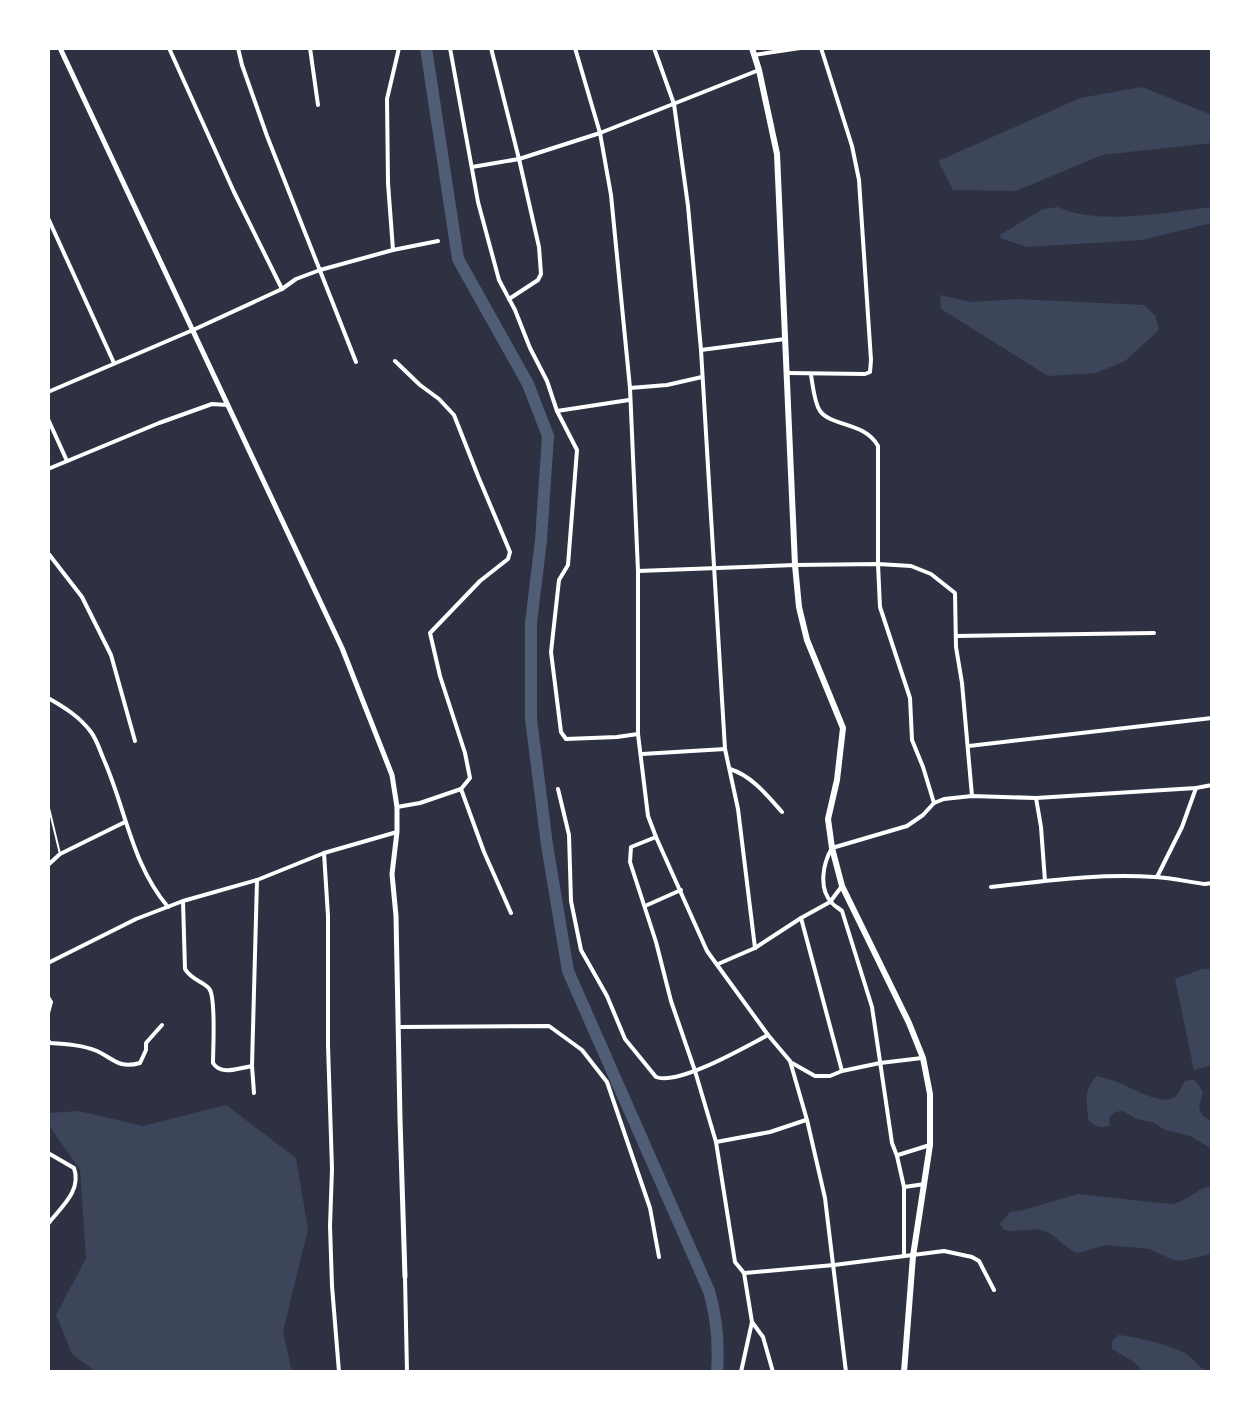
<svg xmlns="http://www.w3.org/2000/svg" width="1260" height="1420" font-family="'Libre Baskerville',serif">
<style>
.green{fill:#3c4559}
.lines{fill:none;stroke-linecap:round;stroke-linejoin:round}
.river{stroke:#4f5d75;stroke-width:12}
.service{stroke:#fff;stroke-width:2}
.minor{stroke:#fff;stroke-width:4}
.tertiary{stroke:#fff;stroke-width:5}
.primary{stroke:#fff;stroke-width:6}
</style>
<rect width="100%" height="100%" fill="#2d3142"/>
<g class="green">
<path d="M1142,87L1212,115V143L1102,155L1016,191L953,190L938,161L1080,98Z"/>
<path d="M1058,207C1098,226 1168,212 1212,207V223L1142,240L1027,247L1000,238L1001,234L1043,209Z"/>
<path d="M940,295L972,302L1018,299L1144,305L1155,315L1159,330L1125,361L1096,373L1048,376L941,309Z"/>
<path d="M1202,969H1212V1065L1194,1070L1175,979Z"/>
<path d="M1097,1076C1103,1078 1109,1079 1115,1081C1129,1086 1162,1107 1175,1097C1179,1093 1182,1085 1185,1081L1193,1079L1199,1085L1203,1092L1199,1107L1202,1115L1212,1122V1149L1190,1136L1165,1130L1152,1122L1136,1119L1123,1111L1115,1112L1109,1118L1110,1126C1100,1128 1095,1127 1088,1120C1088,1101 1082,1091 1097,1076Z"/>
<path d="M226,1105L296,1158L308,1229L283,1332L292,1372H96L72,1354L56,1315L86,1258L80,1170L48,1124V1113L79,1111L143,1126Z"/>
<path d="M1207,1187H1212V1254L1179,1261L1171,1259L1150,1249L1107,1245L1077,1253C1064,1248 1057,1235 1044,1231C1031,1227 1018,1233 1004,1230L1000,1224L1010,1212L1023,1210L1078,1194L1171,1204C1184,1203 1194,1191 1207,1187Z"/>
<path d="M1118,1335C1134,1336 1175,1346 1188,1355C1195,1361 1200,1368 1208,1372H1143L1134,1362L1112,1349V1341Z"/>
</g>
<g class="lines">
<path class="river" d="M426,48L458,259L528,384L548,436L541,540L531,623V719L547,845L568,971L709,1291C717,1318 719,1343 717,1372"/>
<path class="service" d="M48,804L60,854"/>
<g class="minor">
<path d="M169,48L234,192L282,289"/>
<path d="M238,48L242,65L267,136L356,362"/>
<path d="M310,48L318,105"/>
<path d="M450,48L478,202L499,280L515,310L530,348L547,381L557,411L577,450L568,565L559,580L551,652L561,732L566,739L617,737L638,734"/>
<path d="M491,48L519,159L539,247L541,274L538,280L509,299"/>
<path d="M575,48L600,133L611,195L630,388L638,571V734L648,816L656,837L707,951L768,1035L790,1061L807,1120L825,1198L846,1372"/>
<path d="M654,48L674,104L688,206L701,350L725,749L738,809L755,948"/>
<path d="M754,55L800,48"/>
<path d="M472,167L519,159L600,133L759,70"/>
<path d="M48,218L114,363"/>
<path d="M393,250L388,183L387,99L399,48"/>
<path d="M701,350L785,339"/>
<path d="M395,361L420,385L439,399L454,415L478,476L510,552L508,559L480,581L430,633L440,676L465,753L470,778L461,789L420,803L397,807"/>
<path d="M788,373L865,374L870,372L871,360L859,180L852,146L821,48"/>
<path d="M811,375C813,386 814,402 820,411C832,427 865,422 878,446V564L880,607L910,698L912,740L923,767L934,803"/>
<path d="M630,388L667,385L702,377"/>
<path d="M48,392L193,330L282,289L296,279L320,270L393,250L438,241"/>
<path d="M557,411L629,400"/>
<path d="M48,419L67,461"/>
<path d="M48,469L159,423L212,404L228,405"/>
<path d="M48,553L82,597L111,655L135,741"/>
<path d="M638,571L795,565L878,564L911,566L931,574L955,593L956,647L962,683L972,796"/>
<path d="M956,636L1154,633"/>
<path d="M48,698C64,707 80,717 91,732C97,740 100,751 104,760C126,810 132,865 168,907"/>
<path d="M969,746L1212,718"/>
<path d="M642,754L725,749"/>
<path d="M730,769C752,776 767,795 782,812"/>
<path d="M461,789L484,852L511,913"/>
<path d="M558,789L569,835L571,901L581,950L607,996L625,1039L656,1077C678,1086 745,1047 768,1035"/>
<path d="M1036,798L1041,827L1045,881"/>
<path d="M656,837L631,847L630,862L656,942L671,1001L695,1071L716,1142L735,1262L744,1273L752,1322L741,1372"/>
<path d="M324,853L328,916V1045L332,1169L330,1226L332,1286L339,1372"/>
<path d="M48,865L60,854L125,822"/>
<path d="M1157,877L1182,827L1196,788"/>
<path d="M991,887C1045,881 1100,873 1155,877C1172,878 1189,882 1205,884L1212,883"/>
<path d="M183,901L185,969C192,981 206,982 210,990C216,1002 213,1048 213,1063C221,1076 239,1068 252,1066"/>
<path d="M645,906L681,890"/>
<path d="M801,918L842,1071"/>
<path d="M48,963L136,919L183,901L257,880L324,853L397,832"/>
<path d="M718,964L755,948L801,918L830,902L842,886"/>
<path d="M48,997L51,1002L48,1013"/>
<path d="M399,1027L549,1026L582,1050L607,1082L650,1208L659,1257"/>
<path d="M48,1040L50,1043C66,1044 82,1045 97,1051C114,1059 119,1069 140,1063L146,1050V1043L162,1025"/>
<path d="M792,1063L815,1076H830L842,1071L880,1063L922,1058"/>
<path d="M254,1093L252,1066L257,880"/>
<path d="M716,1142L770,1132L806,1120"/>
<path d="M48,1153L74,1168C82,1191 61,1207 48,1224"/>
<path d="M898,1155L930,1145"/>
<path d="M925,1184L904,1187L897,1156L892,1143L872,1007L842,911C839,908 834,906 832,903C818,889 823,863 832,848L907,826L923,815L934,803L944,799L972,796L1036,798L1196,788L1212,785"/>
<path d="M904,1187V1256"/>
<path d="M745,1273L834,1265L944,1251L972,1257L979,1261L994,1290"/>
<path d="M405,1277L407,1372"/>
<path d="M752,1322L763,1337L773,1372"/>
</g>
<path class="tertiary" d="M60,48L342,648L392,775L397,807V832L392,874L396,916L400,1119L405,1277"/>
<path class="primary" d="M752,48L759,70L777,154L795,565L799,607L807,640L843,728L837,780L828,819L832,848L842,886L909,1023L923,1058L930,1094V1145L913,1256L904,1372"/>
</g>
<rect width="1260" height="1420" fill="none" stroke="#ffffff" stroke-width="100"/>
</svg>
